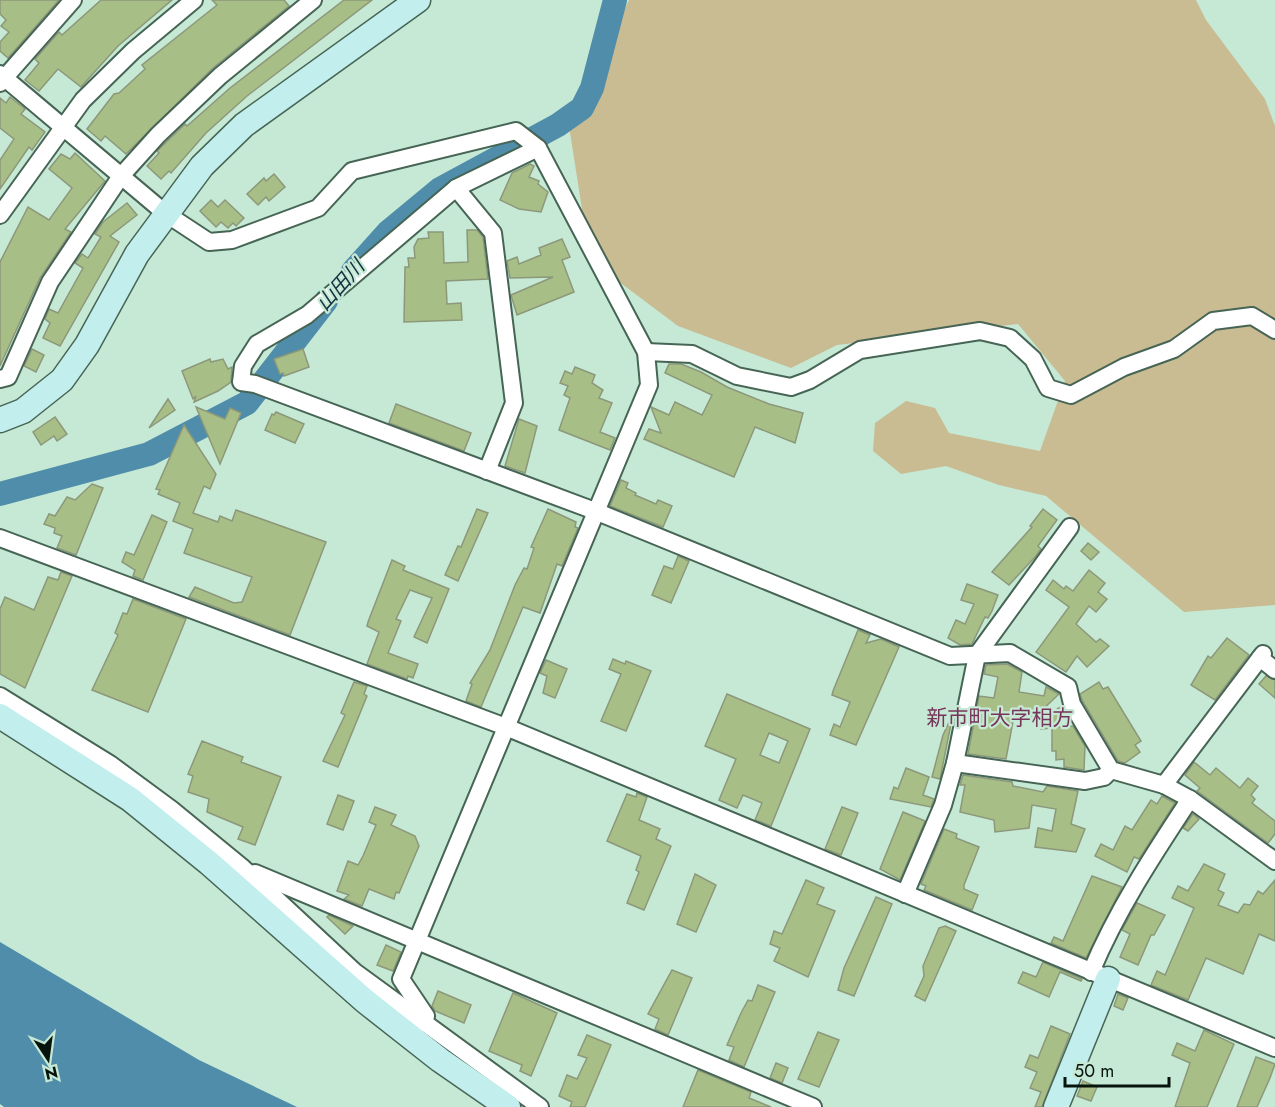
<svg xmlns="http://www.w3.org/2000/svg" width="1275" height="1107" font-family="Jost,'Noto Sans JP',sans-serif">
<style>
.green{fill:#c9bb92}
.water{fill:#4f8daa}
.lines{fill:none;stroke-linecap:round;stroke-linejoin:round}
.river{stroke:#4f8daa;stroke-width:24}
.building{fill:#a8be87;stroke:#8c987a;stroke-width:1.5;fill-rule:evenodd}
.street-casing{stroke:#466554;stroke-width:20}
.secondary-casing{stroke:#466554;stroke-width:27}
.street{stroke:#fff;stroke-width:16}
.secondary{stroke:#c2eeee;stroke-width:24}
.labels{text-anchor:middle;stroke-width:4.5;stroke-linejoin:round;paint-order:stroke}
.water-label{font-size:20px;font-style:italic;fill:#12303d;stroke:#c6e9d6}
.quarter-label{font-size:21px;fill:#76365a;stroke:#c6e9d6}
</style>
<rect width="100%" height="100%" fill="#c6e9d6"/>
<path class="green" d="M629,0H1196L1206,20L1265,99L1275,126V605L1184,612L1046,496L999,485L946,466L901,474L873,451L875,423L906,401L935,408L949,433L1040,451L1065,381L1018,324L837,345L791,368L678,326L590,260L569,126Z"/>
<path class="water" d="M0,942L199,1060L297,1107H4L0,1104Z"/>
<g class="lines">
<g class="river">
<path d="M353,271L388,232L440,189L558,125L582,108L592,88L615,0"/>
<path d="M0,494L149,454L247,403L326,301"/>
</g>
</g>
<g class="building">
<path d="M0,0H59L8,58L0,51V42L9,32L1,26L6,20L0,14Z"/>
<path d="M101,0H172L118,46L81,87L58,69L39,91L25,80L39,63L35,59L59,32L62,35Z"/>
<path d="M212,0H284L289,6L213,68L126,154L105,136L101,141L87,129L114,94L119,93L145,69L142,65L217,5Z"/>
<path d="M344,0H372L247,96L206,133L171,173L169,171L161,179L147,166L159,153L157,151L185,124L187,126L230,88Z"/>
<path d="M10,97L25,109L21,114L45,132L32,150L29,147L0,189V160L14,139L0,128V98L6,103Z"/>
<path d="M75,153L105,181L65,229L71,232L40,278L0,366V262L28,207L49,220L72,188L49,169L61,154L70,159Z"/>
<path d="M530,164L534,166L529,177L539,181L538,184L548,192L541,212L519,209L500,200L512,173Z"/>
<path d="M274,174L285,187L269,201L266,197L258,205L247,194L264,178L266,181Z"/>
<path d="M211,200L218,207L225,200L244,218L236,226L233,223L228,228L221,222L216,227L200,211Z"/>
<path d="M127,203L137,215L110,236L119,242L60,346L43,338L50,323L45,319L49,309L58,313L83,268L75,263L82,254L88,258L101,237L95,234L103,222Z"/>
<path d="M467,230H477L483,237L488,279L446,281L447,304L461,303L462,320L404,322L405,267H409L408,258H415L414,247L418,239L429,238L428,232H443L444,263L468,262Z"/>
<path d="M562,239L570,257L562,260L574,292L517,315L511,295L553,277L510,278L507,261L517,257L519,264L541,255L539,248Z"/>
<path d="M32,349L44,355L36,372L24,366Z"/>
<path d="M303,349L309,367L284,376L283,373L280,374L274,359Z"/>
<path d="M210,359L211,362L223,359L228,369L232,367L231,382L218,391L194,402L196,396L193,399L182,371Z"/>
<path d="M669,364H681L701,372L727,387L769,404L803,413L795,443L755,427L734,477L644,439L649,429L661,433L651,407L669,415L675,402L702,415L712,395L665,373Z"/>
<path d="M575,367L595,375L592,383L603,390L599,398L612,403L600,432L615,438L610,450L559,430L570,398L564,395L568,386L560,383L565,371L572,374Z"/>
<path d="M168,399L175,410L149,428Z"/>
<path d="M396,404L471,433L464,451L389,423Z"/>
<path d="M196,407L225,419L230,408L241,413L220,464Z"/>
<path d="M276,412L304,424L295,443L265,430L272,414L274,415Z"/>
<path d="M55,417L67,434L57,441L54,436L41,445L33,432Z"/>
<path d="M519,419L537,426L525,473L505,466Z"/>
<path d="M184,425L216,474L210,489L204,486L193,513L218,522L220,516L232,521L236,510L326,542L290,635L189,597L195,587L234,603L242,602L252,577L184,553L193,529L173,521L180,503L158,494L160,490L156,489Z"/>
<path d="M621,480L628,483L626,488L636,493L635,495L656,504L658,500L672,506L663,527L610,506Z"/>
<path d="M92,484L103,488L76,555L57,548L62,536L54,533L55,528L44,524L49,514L55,516L67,497L75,500Z"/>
<path d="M477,509L488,513L458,581L445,575L458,546L461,547Z"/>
<path d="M548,509L576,522L575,527L578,528L562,566L557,564L540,613L523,607L481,707L466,701L472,684L470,683L490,650L515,585L524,568L527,569L534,548L531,547Z"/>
<path d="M1043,509L1057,520L1038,546L1041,549L1035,557L1009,585L992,572L1032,527L1030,526Z"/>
<path d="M152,515L167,522L143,580L133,576L135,570L122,562L126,552L134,555Z"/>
<path d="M1088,543L1099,552L1091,560L1081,551Z"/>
<path d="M678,556L689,561L671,603L652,595L664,566L673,569Z"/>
<path d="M392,560L405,566L403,570L449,589L427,643L414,637L432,598L410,590L396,619L401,621L388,653L418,664L413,678L408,676L407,679L367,664L379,632L367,626L368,622Z"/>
<path d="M1089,570L1105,583L1098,592L1107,599L1096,612L1089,606L1076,624L1096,642L1100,639L1109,646L1087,667L1077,656L1066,672L1036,652L1069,607L1046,590L1053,580L1064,589L1066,586L1073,591Z"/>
<path d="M61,572L72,576L25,688L0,674V609L5,597L34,610L48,577L58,580Z"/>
<path d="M967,584L998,595L992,611L988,618L985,617L972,644L960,645L948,638L956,620L965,624L974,604L961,600Z"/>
<path d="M133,599L186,619L148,712L92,690L118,635L115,633L123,613L127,614Z"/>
<path d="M858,630L870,635L866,643L881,639L899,647L856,745L830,735L834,724L840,727L850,702L832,695L833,691Z"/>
<path d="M1227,638L1249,655L1215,700L1191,685L1208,656L1211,658Z"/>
<path d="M613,659L625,664L626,661L651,671L626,731L601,721L621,674L609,669Z"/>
<path d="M546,660L567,669L555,698L543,693L547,676L540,673Z"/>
<path d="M1007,664L1022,672L1019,692L1044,696L1046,687L1059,694L1039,713L1043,718L1062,706L1058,727L1073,726L1085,746L1084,770L1064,767V759L1056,760V751H1052V728L1041,729L1040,720L1014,716L1006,759L968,754L979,696L994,698L998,677L984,674L986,665Z"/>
<path d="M1266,676L1275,680V698L1259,684Z"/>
<path d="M354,682L367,686L364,694L367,696L338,767L323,761L345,715L341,713Z"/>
<path d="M1099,682L1103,689L1108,687L1141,741L1135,745L1140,752L1125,763L1118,761L1082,700L1080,694Z"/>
<path d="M727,694L810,729L771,826L755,820L762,803L743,795L737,808L719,800L736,759L705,746ZM769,733L788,741L779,763L760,755Z"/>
<path d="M953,714L940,779L932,777L943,735Z"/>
<path d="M202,741L243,757L241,762L281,777L255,845L238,839L243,827L207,812L209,799L188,792L193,776L188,774Z"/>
<path d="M1194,762L1210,775L1216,768L1240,788L1248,778L1258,786L1251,795L1255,799L1252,803L1275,821V834L1268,843L1197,791L1200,788L1185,775Z"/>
<path d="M906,768L929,777L923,795L934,799L931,807L890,799L894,787L898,789Z"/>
<path d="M963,775L1012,782L1013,786L1043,792L1047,786L1078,791L1071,824L1085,829L1076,852L1035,847L1038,828L1052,831L1056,809L1032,805L1029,828L995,832L994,820L960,812L965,785H960Z"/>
<path d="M637,793L647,797L639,820L660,829L656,839L671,846L644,910L627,903L639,872L636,870L641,856L607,841L627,794L636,797Z"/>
<path d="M338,795L354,801L343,830L327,824Z"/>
<path d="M1162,796L1175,803L1139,859L1134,857L1127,872L1095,856L1101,844L1113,850L1125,826L1132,830L1151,800L1157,804Z"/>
<path d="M375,807L396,815L391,825L415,836L419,846L399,893L396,892L394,899L369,889L362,906L344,899L349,895L337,891L348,861L358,865L363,856L376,825L369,822Z"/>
<path d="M842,807L858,813L841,855L825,849Z"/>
<path d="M903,812L925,821L900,880L880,869Z"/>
<path d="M1193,814L1199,819L1188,831L1183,828Z"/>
<path d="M944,829L957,834L956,838L979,847L964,885V889L978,895L972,910L924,890L926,886L921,884Z"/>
<path d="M1204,864L1225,874L1218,890L1224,893L1218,905L1238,913L1244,904L1250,905L1258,891L1263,894L1275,880V941L1259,934L1243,974L1206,958L1188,1000L1151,985L1157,971L1165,975L1194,908L1172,898L1178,886L1188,891Z"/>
<path d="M695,874L716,885L696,932L677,924Z"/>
<path d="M1092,876L1122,887L1086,958L1051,943L1054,937L1063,941Z"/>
<path d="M806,880L824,888L817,904L835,911L808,977L774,961L780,948L770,944L774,931L782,934Z"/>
<path d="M876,897L892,904L854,996L838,990L844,968Z"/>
<path d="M1137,903L1165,915L1154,935H1151L1138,965L1120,957L1130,934L1122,930Z"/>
<path d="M329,915L353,926L345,934L327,917Z"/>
<path d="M945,926L956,931L925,1001L915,996L924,976L923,966L939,928Z"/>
<path d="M386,945L401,952L393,971L377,965Z"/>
<path d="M1043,962L1082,979L1081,981L1060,972L1049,997L1018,983L1023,972L1036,977Z"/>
<path d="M672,970L692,978L668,1035L655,1029L659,1019L648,1014Z"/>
<path d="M758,985L775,992L744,1067L729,1060L734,1047L727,1045L741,1013L748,1000L752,1001Z"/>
<path d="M438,991L471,1005L464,1023L435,1011L432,1006Z"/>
<path d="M513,993L557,1013L531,1076L520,1071L522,1065L489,1051Z"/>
<path d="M1118,994L1128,998L1123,1010L1114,1006Z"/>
<path d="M1051,1026L1070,1034L1042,1107H1035L1041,1092L1030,1088L1037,1072L1025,1067L1030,1055L1038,1058Z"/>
<path d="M1204,1030L1234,1044L1207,1107H1175L1190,1063L1172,1055L1177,1043L1195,1051Z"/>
<path d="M818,1032L839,1040L819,1087L798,1079Z"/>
<path d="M587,1035L611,1045L585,1107H570L572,1102L559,1096L567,1075L577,1079L587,1058L578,1055Z"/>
<path d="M1256,1057L1275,1064L1270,1078L1257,1107H1237Z"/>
<path d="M776,1063L788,1068L782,1083L770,1078Z"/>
<path d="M698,1070L751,1092L749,1098L771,1107H683Z"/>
<path d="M1083,1081L1097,1087L1091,1101L1077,1096Z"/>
</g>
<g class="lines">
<g class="street-casing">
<g id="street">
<path d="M0,74L165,213L209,242L232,240L318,208L352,171L516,131L538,148L646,352L649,385L401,979L426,1016L423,1023"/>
<path d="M0,83L73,0"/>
<path d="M538,148L456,188L307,315L257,344L243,366L241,382L255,384L595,511L950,656L1010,653L1068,687L1072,704L1111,770L1164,785L1190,799L1275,861"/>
<path d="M456,188L493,233L514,403L487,471"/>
<path d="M0,215L83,100L133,51L194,0"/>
<path d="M646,352L692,354L737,376L791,387L810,380L860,350L980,331L1010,338L1033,359L1048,388L1071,395L1124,367L1174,349L1213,321L1252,316L1275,330"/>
<path d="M0,379L8,377L50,282L121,176L158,135L220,76L313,0"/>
<path d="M0,538L506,727L1275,1048"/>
<path d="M1260,658L1275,670"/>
<path d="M0,696L110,764L171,809L243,868L355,972L540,1107"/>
<path d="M955,763L1085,781L1104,777L1111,770"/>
<path d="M1164,785L1263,654"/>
<path d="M255,873L813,1107"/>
<path d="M905,894L943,805L955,763L977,655L1070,527"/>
<path d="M1091,972C1117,910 1153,855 1190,799"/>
</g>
</g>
<g class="secondary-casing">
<g id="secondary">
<path d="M0,420L23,411L62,380L87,345L137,254L202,166L244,125L418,0"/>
<path d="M0,716L130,799L209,863L365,1001L440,1060L508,1107"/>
<path d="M1056,1107L1108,979"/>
</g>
</g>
<use href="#street" class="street"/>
<use href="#secondary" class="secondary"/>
</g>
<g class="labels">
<g class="water-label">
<text transform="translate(340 285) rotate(-48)" y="7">山田川</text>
</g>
<g class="quarter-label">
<text x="1000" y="725">新市町大字相方</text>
</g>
</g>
<g transform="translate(48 1059) rotate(167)" stroke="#c6e9d6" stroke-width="4.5" paint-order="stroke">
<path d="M0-4.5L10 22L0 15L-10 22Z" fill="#07140d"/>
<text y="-9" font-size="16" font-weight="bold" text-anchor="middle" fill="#07140d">N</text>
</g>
<path d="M1065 1077v9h104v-9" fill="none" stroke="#07140d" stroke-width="3"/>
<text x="1074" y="1077" font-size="18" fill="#07140d" stroke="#c6e9d6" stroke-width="4.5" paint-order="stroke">50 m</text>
</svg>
